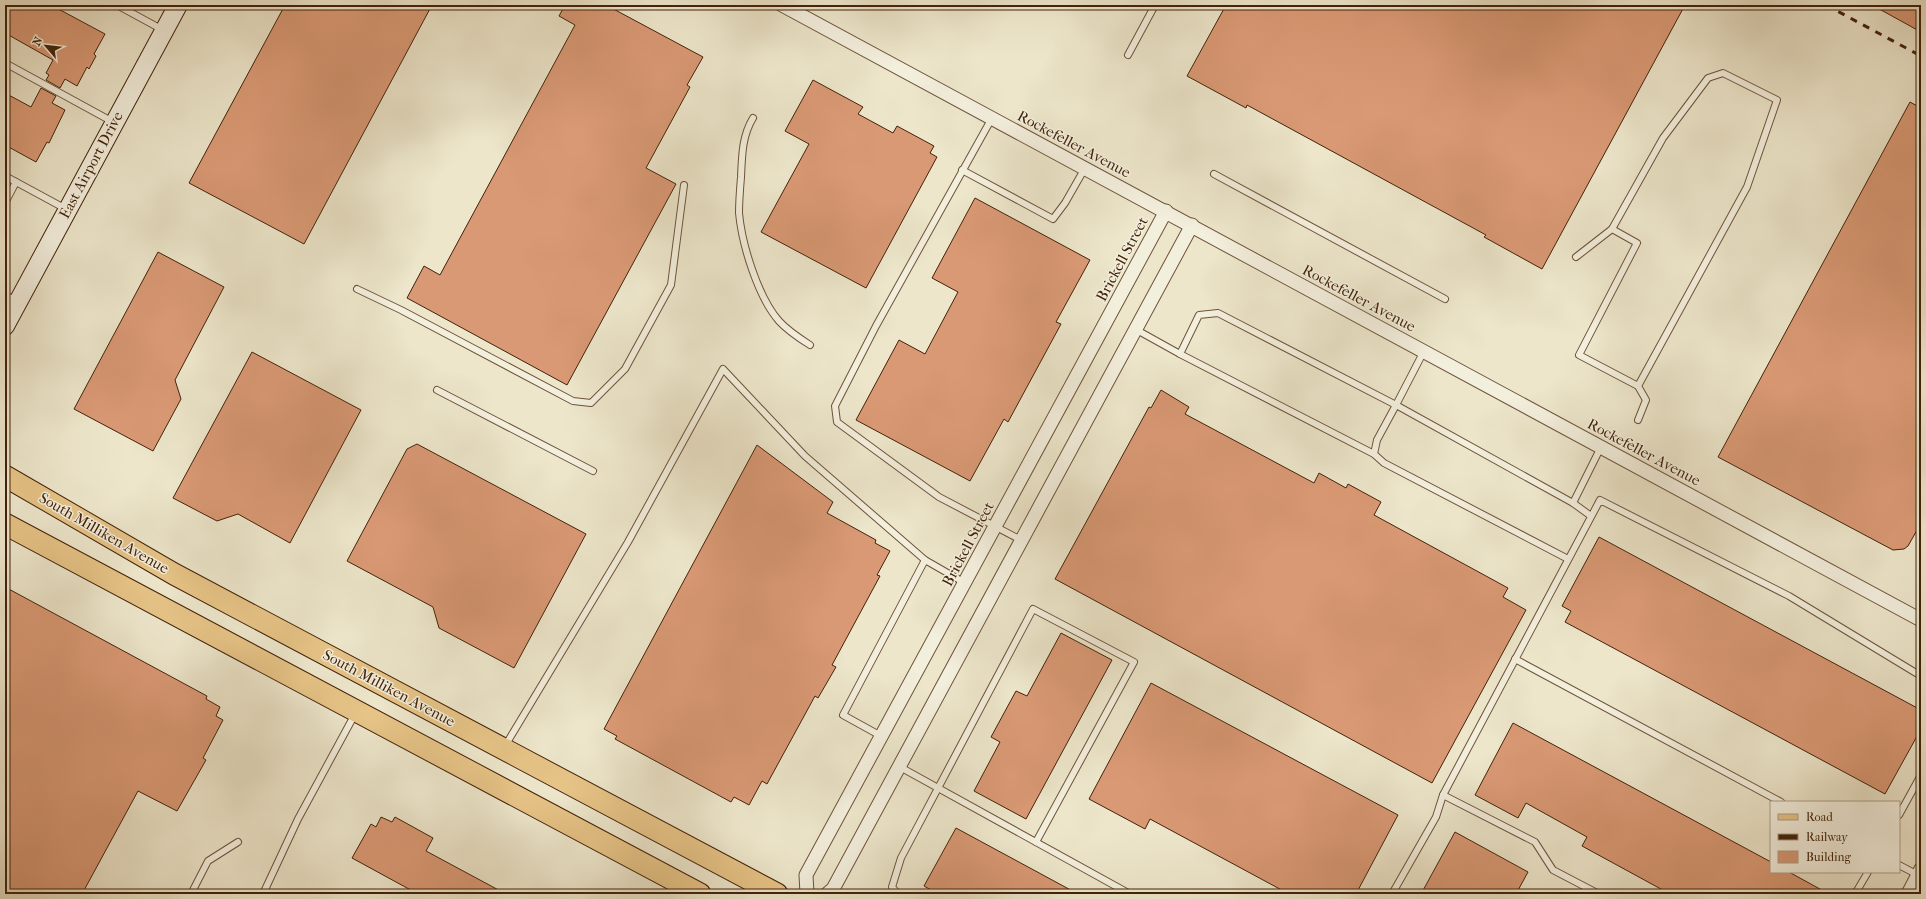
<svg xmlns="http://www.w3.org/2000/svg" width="1926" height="899" font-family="'IM FELL French Canon',serif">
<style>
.building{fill:#d99974;stroke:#42220a}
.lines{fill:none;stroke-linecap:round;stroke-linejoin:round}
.service-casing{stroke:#6d533a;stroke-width:8}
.minor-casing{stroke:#6d533a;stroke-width:15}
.secondary-casing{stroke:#42220a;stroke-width:20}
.primary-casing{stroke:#42220a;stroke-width:23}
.service{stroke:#f3efdd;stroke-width:6}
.minor{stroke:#f3efdd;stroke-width:13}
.secondary{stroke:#f3efdd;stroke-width:18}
.primary{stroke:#e6c386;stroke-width:21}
.rail{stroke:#42220a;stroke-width:3;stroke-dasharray:7 7;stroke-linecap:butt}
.labels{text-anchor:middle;stroke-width:3;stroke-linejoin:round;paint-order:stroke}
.street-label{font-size:15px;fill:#42220a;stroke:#f3efdd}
</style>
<rect width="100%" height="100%" fill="#ede6cb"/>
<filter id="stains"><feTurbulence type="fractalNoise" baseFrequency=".005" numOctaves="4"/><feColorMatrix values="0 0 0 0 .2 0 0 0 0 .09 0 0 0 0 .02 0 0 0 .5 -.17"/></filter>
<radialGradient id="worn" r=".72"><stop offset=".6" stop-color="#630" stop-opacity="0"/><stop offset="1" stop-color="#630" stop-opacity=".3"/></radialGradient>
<g class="building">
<path d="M5,5H51L105,34L94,54L96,56L89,69L87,67L77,86L65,79L60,88L46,80L49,75L46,73L53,60L5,33Z"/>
<path d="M285,5H432L304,244L189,183Z"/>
<path d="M565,5H606L703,57L687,85L690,87L646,168L676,184L567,385L407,298L424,266L440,275L575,25L559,16Z"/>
<path d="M1226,5H1685L1542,269L1484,237L1486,235L1247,105L1246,108L1187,76Z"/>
<path d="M1872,5H1921V32Z"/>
<path d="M813,80L863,107L858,114L893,133L897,126L934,146L930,153L937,157L866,288L761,232L809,144L785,131Z"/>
<path d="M41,88L56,96L52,103L65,110L49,143L47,142L36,162L5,145V93L31,107Z"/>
<path d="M1910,102L1921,108V523L1908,546L1904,549L1893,550L1718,457Z"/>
<path d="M975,198L1090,260L1056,322L1061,324L1008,422L1004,419L970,481L856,420L899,340L925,354L958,292L932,278Z"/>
<path d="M158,252L224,287L175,380L181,399L153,451L74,409Z"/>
<path d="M252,352L361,410L290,543L238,514L217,521L173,498Z"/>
<path d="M1161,390L1189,407L1185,414L1314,483L1319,473L1346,488L1348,484L1381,502L1374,515L1508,588L1503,597L1526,610L1432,783L1055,579L1149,407L1151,408Z"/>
<path d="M417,444L586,534L514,668L439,628L433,607L347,561L407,449Z"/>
<path d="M757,445L833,502L827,513L876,540L875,543L890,551L877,575L880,576L832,665L836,667L818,698L815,696L767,784L762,781L749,805L734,797L731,802L615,739L617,736L604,729Z"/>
<path d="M1599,537L1921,710V729L1885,794L1565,622L1571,611L1562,606Z"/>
<path d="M5,587L207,696L206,699L220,707L216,716L223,720L203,758L206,760L177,811L138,791L82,894H5Z"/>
<path d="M1061,633L1112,660L1026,819L974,791L1000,742L991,737L1016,691L1027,696Z"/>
<path d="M1151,683L1398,815L1356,894H1289L1150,819L1145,829L1089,799Z"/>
<path d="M1513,723L1771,862V872H1789L1829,894H1670L1582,846L1587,837L1526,803L1518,818L1475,795Z"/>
<path d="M381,817L392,822L395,817L433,838L426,851L506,894H418L352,858L371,824L376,827Z"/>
<path d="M956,828L1078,894H938L924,886Z"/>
<path d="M1455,832L1528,872L1516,894H1421Z"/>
</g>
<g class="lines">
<g class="service-casing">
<g id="service">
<path d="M117,5L163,30"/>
<path d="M1128,55L1155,5"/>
<path d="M5,63L113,122"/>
<path d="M753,118C742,136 742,156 741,177C740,189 739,201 739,213C742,245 758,297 779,321C787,330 799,338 810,345"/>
<path d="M992,118L876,326L835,406L837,422L939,497L1021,540"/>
<path d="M962,170L1053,219L1065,203L1085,168"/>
<path d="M1214,174L1445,299"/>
<path d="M5,176L66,209"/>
<path d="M5,203L16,182"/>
<path d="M1612,229L1637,243L1579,355L1638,386"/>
<path d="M1576,257L1612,229L1663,138L1708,78L1723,73L1777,100L1747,187L1638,386L1646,400L1638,420"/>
<path d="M357,289L401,310L573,401L591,403L625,369L671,285L684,185"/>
<path d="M5,295L16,301"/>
<path d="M1135,329L1180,354L1199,315L1218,313L1396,405L1377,440L1374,454L1384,463L1568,559"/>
<path d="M1424,351L1396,405L1573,503L1601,447"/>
<path d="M1180,354L1374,454"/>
<path d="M437,390L593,471"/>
<path d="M1573,503L1591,516"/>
<path d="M1515,659L1781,802"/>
<path d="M881,736L843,715L925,560L965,583"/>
<path d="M505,746L628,542L723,369L805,456L925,560"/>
<path d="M900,767L1130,894"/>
<path d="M1443,795L1535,842L1553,870L1599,894"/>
<path d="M1899,815L1921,775"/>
<path d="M1899,865L1918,875"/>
<path d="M191,894L208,861L238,842"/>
<path d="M263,894L298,819L355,714"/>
<path d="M898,894L892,887L901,858L1033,609L1134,662L1036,842"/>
<path d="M1392,894L1436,817L1443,795L1600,500L1789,596L1921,676"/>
<path d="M1855,894L1868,872"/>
</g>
</g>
<g class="minor-casing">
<g id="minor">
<path d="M782,5L1921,620"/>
<path d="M807,894L806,875L1166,211"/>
<path d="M827,894L833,889L1192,225"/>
<path d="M1908,894L1921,869"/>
</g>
</g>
<g class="secondary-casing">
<path id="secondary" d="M5,326L178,5"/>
</g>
<g class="primary-casing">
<g id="primary">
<path d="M5,476L174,574L777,894"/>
<path d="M5,524L700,894"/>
</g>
</g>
<use href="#service" class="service"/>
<use href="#minor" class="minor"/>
<use href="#secondary" class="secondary"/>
<use href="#primary" class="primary"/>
<path class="rail" d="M1826,5L1921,56"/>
</g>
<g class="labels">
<g class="street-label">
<text transform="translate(1074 144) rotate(28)" y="5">Rockefeller Avenue</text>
<text transform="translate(91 165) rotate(-62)" y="5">East Airport Drive</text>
<text transform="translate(1122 259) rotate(-62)" y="5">Brickell Street</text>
<text transform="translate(1359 298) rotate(28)" y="5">Rockefeller Avenue</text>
<text transform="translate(1644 452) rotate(28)" y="5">Rockefeller Avenue</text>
<text transform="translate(104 533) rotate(30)" y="5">South Milliken Avenue</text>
<text transform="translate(968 544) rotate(-62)" y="5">Brickell Street</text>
<text transform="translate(389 688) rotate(28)" y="5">South Milliken Avenue</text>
</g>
</g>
<rect width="1926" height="899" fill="none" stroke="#ede6cb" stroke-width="20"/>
<rect x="6" y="6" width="1914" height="887" fill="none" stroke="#42220a" stroke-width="2"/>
<rect x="10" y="10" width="1906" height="879" fill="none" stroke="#42220a"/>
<rect x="1770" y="801" width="130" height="72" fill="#f3efdd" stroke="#ac9d89"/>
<rect x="1778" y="814" width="20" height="6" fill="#e6c386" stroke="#ac9d89"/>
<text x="1806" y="821" font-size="12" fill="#42220a">Road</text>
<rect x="1778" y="834" width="20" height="6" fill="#42220a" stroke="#ac9d89"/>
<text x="1806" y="841" font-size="12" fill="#42220a">Railway</text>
<rect x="1778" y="851" width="20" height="12" fill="#d99974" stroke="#ac9d89"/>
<text x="1806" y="861" font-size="12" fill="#42220a">Building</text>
<g transform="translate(46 46) rotate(298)" stroke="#f3efdd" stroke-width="3" paint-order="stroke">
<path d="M0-3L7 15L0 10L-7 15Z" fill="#42220a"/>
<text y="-6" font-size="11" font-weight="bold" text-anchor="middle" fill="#42220a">N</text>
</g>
<rect width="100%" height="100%" filter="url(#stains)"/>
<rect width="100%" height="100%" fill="url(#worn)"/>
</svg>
